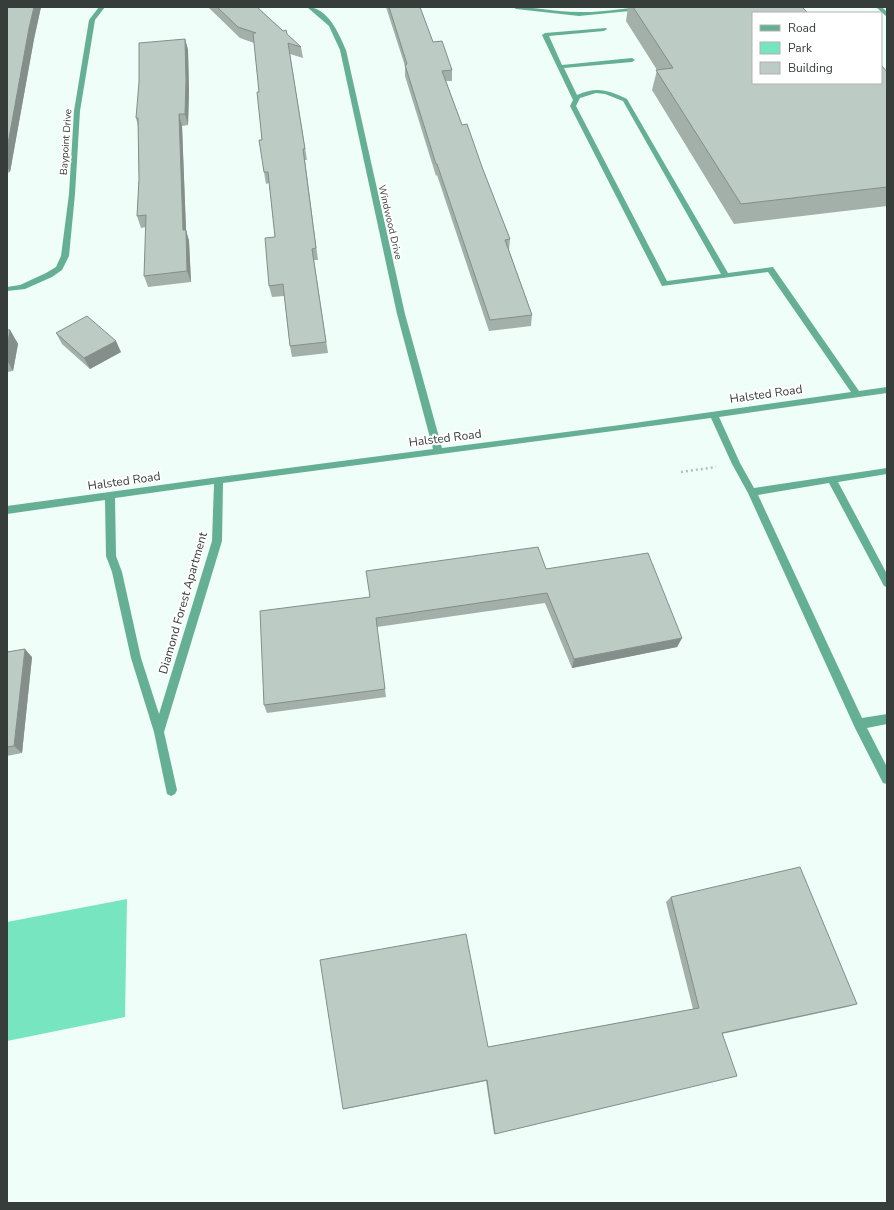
<svg xmlns="http://www.w3.org/2000/svg" width="894" height="1210" font-family="'Nunito Sans',sans-serif">
<style>
.green{fill:#77e6c0}
.lines{fill:none;stroke-linecap:round;stroke-linejoin:round}
.path{stroke:#b5c1bc;stroke-width:2.5;stroke-dasharray:2 3;stroke-linecap:butt}
.minor{fill:#65af95;fill-rule:evenodd}
.wall{fill:#a3afa9}
.shaded-wall{fill:#848e8a}
.building{fill:#bdcbc5;stroke:#848e8a}
.labels{text-anchor:middle;stroke-width:4;stroke-linejoin:round;paint-order:stroke}
.far-street-label{font-size:10px;fill:#373d3a;stroke:#fff}
.street-label{font-size:12px;fill:#373d3a;stroke:#fff}
</style>
<rect width="100%" height="100%" fill="#effef8"/>
<path class="green" d="M127,899L125,1017L7,1041V922Z"/>
<g class="lines">
<path class="path" d="M681,472L716,467"/>
<g class="minor">
<path d="M99,7H105L95,20L80,111L75,194L69,256L62,270L52,277L25,289L7,291V287L20,285L46,273L56,267L61,256L69,194L74,111L89,20Z"/>
<path d="M307,7C328,7 339,34 346,50L405,314L442,448L620,425L851,392L768,272L662,286L570,106L573,100L542,35L545,33L606,28L607,29L604,31L549,36L562,65L632,58L635,60L632,62L564,68L577,95C597,86 608,90 627,99L728,273L773,267L859,391L887,387V393L719,417L740,463L754,488L887,468V474L838,482L887,574V587L884,586L829,483L758,495L862,718L887,714V724L867,728L887,767V784L883,783L855,728L748,493L732,464L711,418L223,483L222,541L164,732L177,790L175,794L171,796L167,794L154,732L131,658L112,572L106,556L105,500L7,514V506L219,477L433,449L397,314L340,50L329,26ZM596,93L605,94L623,101L721,274L667,281L576,106L580,98ZM214,484L212,541L159,714L141,658L122,572L116,556L115,498Z"/>
<path d="M513,7C535,7 557,12 578,12C602,13 628,7 653,7L650,9L579,16L516,9Z"/>
<path d="M876,7H882L887,12V17Z"/>
</g>
</g>
<g class="wall">
<path d="M7,7H41L34,39L10,172L7,173Z"/>
<path d="M208,7H257L301,47L303,58L290,54L307,160H305L318,260H314L328,353L292,357L290,346L284,296L272,297L269,286L275,237L269,183L266,184L264,172L259,92L254,43L240,38Z"/>
<path d="M386,7H420L433,42L452,70V81H446L462,125L482,167L510,239L509,250L532,315L531,326L489,331L437,175L436,176L405,76V66Z"/>
<path d="M625,7H802L753,83L887,72V206L734,224L652,90L657,70L626,21L628,7Z"/>
<path d="M185,39L188,50L189,91L188,125L182,126L186,230L189,241L191,282L148,287L144,276L146,227L141,228L137,216L139,179L138,126L136,118Z"/>
<path d="M7,330H10L18,344L13,371L7,372Z"/>
<path d="M56,333L121,352L90,369L62,344Z"/>
<path d="M546,569L682,638L677,647L572,668L545,603L377,627L386,697L267,713L264,705L370,597Z"/>
<path d="M7,652L32,657L22,753L7,756Z"/>
<path d="M671,897L857,1004L847,1007L722,1034L495,1134H494L486,1081L345,1109H343L488,1047L693,1009L666,902Z"/>
</g>
<g class="shaded-wall">
<path d="M34,7H41L34,39L10,172L7,166V149L29,28Z"/>
<path d="M185,39L188,50L189,91L188,125L185,114Z"/>
<path d="M179,114L182,126L186,230L189,241L191,282L187,271L183,230Z"/>
<path d="M10,330L18,344L13,371L7,360V348Z"/>
<path d="M116,341L121,352L90,369L84,358Z"/>
<path d="M682,638L677,647L572,668L574,659Z"/>
<path d="M25,649L32,657L22,753L14,746Z"/>
</g>
<g class="building">
<path d="M7,7H34L29,28L7,149Z"/>
<path d="M217,7H257L283,31L286,30L287,34L301,47L288,43L305,149H303L316,248L312,249L326,342L290,346L283,284L269,286L265,238L275,237L268,172H264L259,140H262L257,92H259L253,33H256L238,27Z"/>
<path d="M389,7H420L433,42L442,41L452,70L442,71L462,125L467,124L482,167L510,239L505,240L532,315L490,320L437,164H436L405,65L407,64Z"/>
<path d="M633,7H802L808,13H753V83H881V66H882L887,72V187L741,204L656,70L673,68Z"/>
<path d="M185,39L186,80L185,114H179L183,230H186L187,271L144,276L146,215L137,216L139,179L138,118H136L139,82V43Z"/>
<path d="M87,316L116,341L84,358L56,333Z"/>
<path d="M7,330H10L7,348Z"/>
<path d="M538,547L546,569L648,553L682,638L574,659L547,593L376,618L385,689L264,705L260,611L370,597L366,571Z"/>
<path d="M25,649L14,746L7,747V652Z"/>
<path d="M800,867L857,1004L722,1033L737,1076L495,1134L487,1080L343,1109L320,960L466,934L488,1047L699,1008L671,897Z"/>
</g>
<g class="labels">
<g class="far-street-label">
<text transform="translate(65 142) rotate(-86)" y="4">Baypoint Drive</text>
<text transform="translate(391 222) rotate(77)" y="4">Windwood Drive</text>
</g>
<g class="street-label">
<text transform="translate(766 394) rotate(-8)" y="4">Halsted Road</text>
<text transform="translate(445 438) rotate(-7)" y="4">Halsted Road</text>
<text transform="translate(124 481) rotate(-8)" y="4">Halsted Road</text>
<text transform="translate(183 603) rotate(-74)" y="4">Diamond Forest Apartment</text>
</g>
</g>
<rect width="894" height="1210" fill="none" stroke="#373d3a" stroke-width="16"/>
<rect x="752" y="12" width="130" height="72" fill="#ffffff" stroke="#afb1b0"/>
<rect x="760" y="25" width="20" height="6" fill="#65af95" stroke="#afb1b0"/>
<text x="788" y="32" font-size="12" fill="#373d3a">Road</text>
<rect x="760" y="42" width="20" height="12" fill="#77e6c0" stroke="#afb1b0"/>
<text x="788" y="52" font-size="12" fill="#373d3a">Park</text>
<rect x="760" y="62" width="20" height="12" fill="#bdcbc5" stroke="#afb1b0"/>
<text x="788" y="72" font-size="12" fill="#373d3a">Building</text>
</svg>
